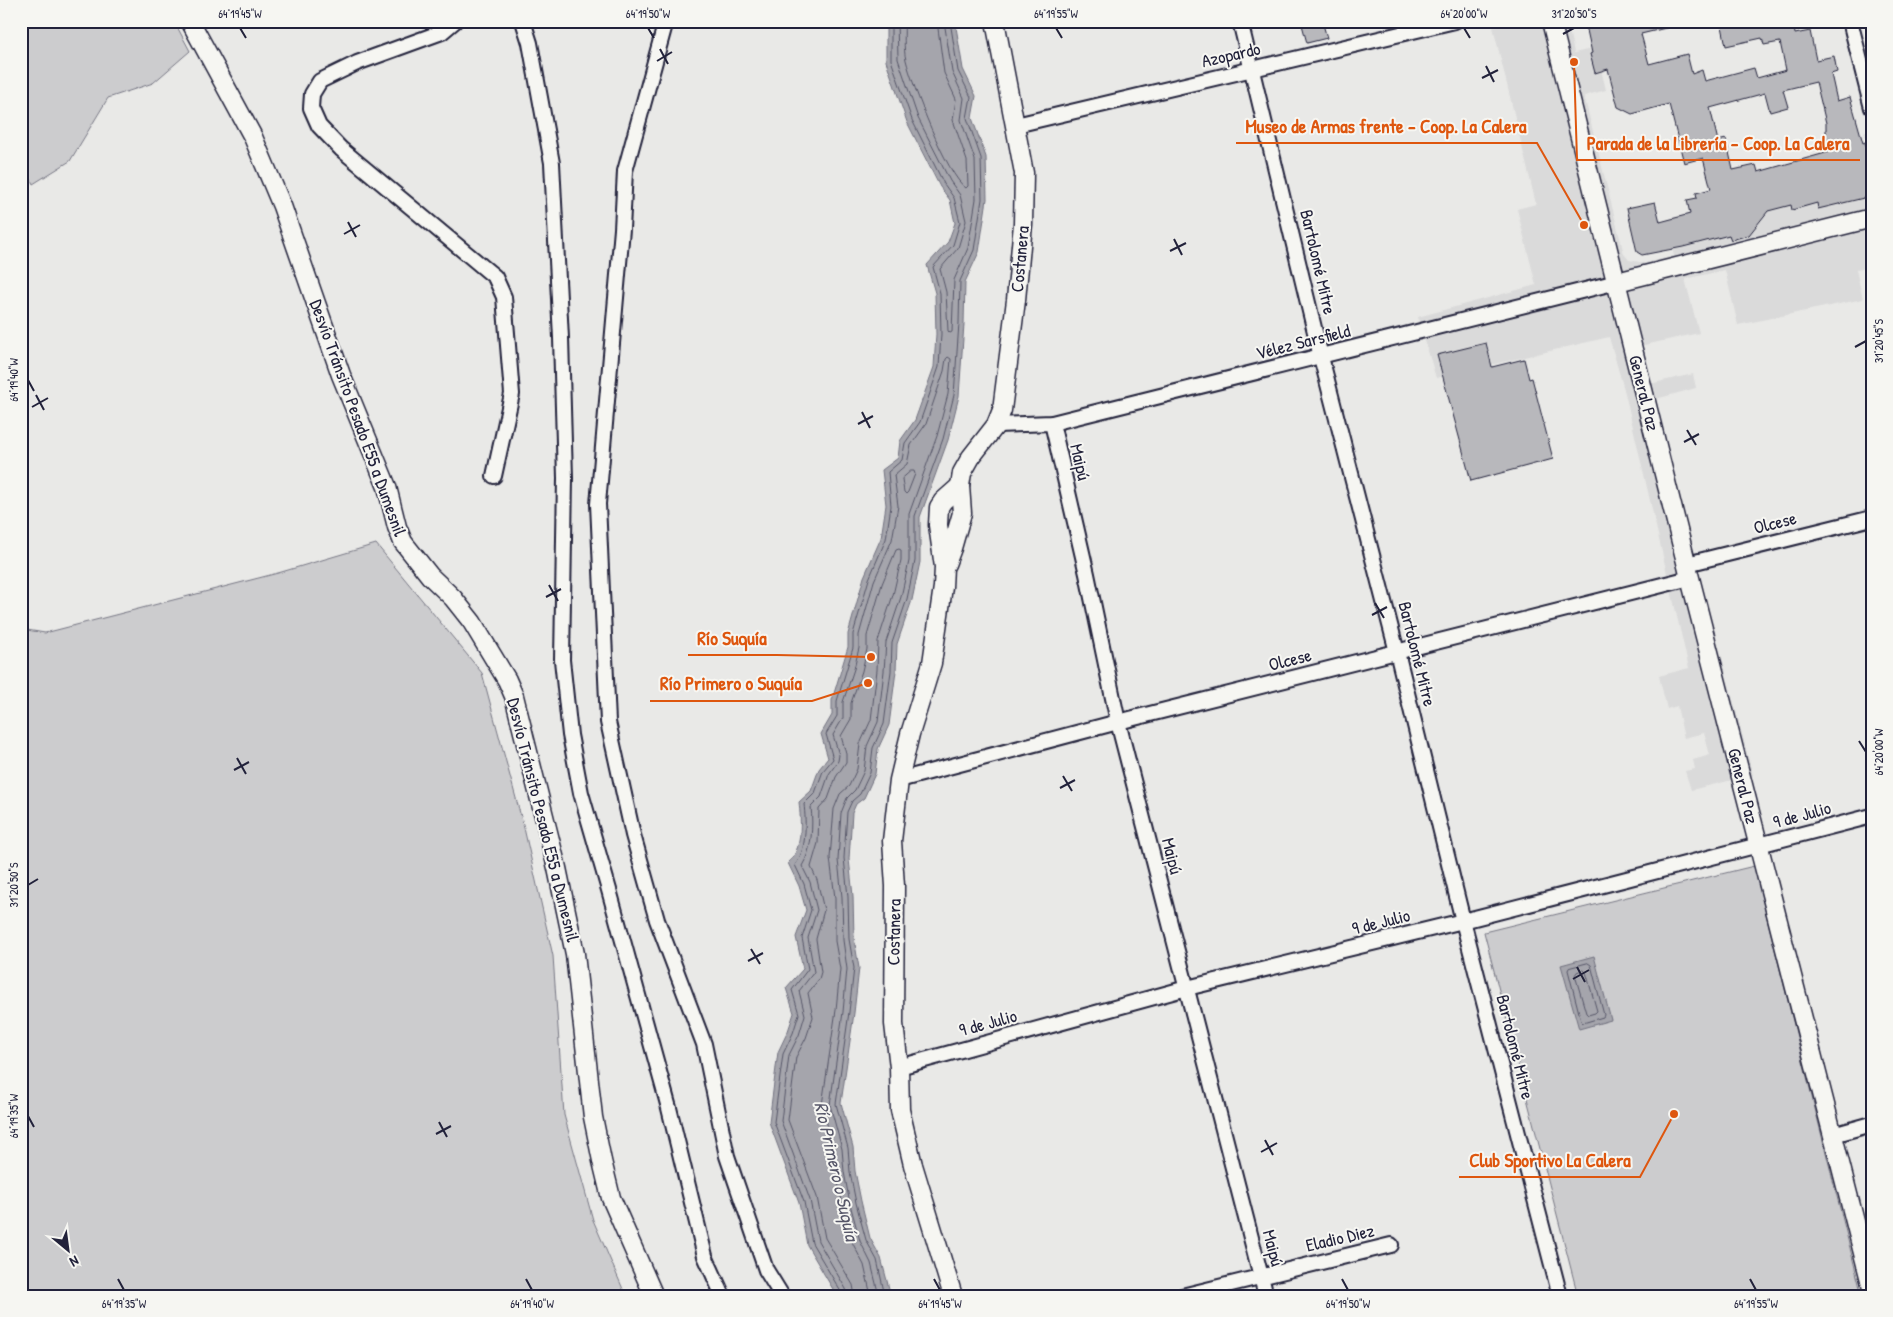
<svg xmlns="http://www.w3.org/2000/svg" width="1893" height="1317" font-family="'Patrick Hand',sans-serif">
<style>
.built{fill:#dadada}
.green{fill:#ccccce;stroke:#777784}
.water{fill:#a5a5ac;stroke:#71717f}
.lines{fill:none;stroke-linecap:round;stroke-linejoin:round}
.shore{stroke:#565668;stroke-width:1}
.building{fill:#b8b8bc;stroke:#22223b;fill-rule:evenodd}
.minor-casing{stroke:#22223b;stroke-width:18}
.tertiary-casing{stroke:#22223b;stroke-width:21}
.minor{stroke:#f6f6f2;stroke-width:14}
.tertiary{stroke:#f6f6f2;stroke-width:18}
.ticks{fill:none;stroke:#22223b;stroke-width:2}
.labels{text-anchor:middle;stroke-width:4;stroke-linejoin:round;paint-order:stroke}
.street-label{font-size:18px;fill:#22223b;stroke:#f6f6f2}
.water-label{font-size:19px;font-style:italic;fill:#565668;stroke:#f6f6f2}
.leader{fill:none;stroke:#de560e;stroke-width:2}
.callout-dot{fill:#de560e;stroke:#f6f6f2;stroke-width:2}
.callout-label{font-size:19px;text-anchor:middle;font-weight:bold;fill:#de560e;stroke:#f6f6f2;stroke-width:4;stroke-linejoin:round;paint-order:stroke}
.neatline{fill:none;stroke:#22223b;stroke-width:2}
.ticks-label{font-size:12px;text-anchor:middle;fill:#22223b}
</style>
<rect width="100%" height="100%" fill="#e9e9e7"/>
<filter id="ink" filterUnits="userSpaceOnUse"><feTurbulence type="fractalNoise" baseFrequency=".02" numOctaves="2"/><feDisplacementMap in="SourceGraphic" scale="10" xChannelSelector="R" yChannelSelector="G"/><feConvolveMatrix kernelMatrix="1 2 1 2 8 2 1 2 1" color-interpolation-filters="sRGB"/></filter>
<g filter="url(#ink)">
<g class="built">
<path d="M1517,21H1567L1574,53L1596,48L1606,90L1584,96L1624,254L1629,260L1645,263L1674,256L1665,220L1872,167V267L1856,270L1863,299L1738,325L1725,270L1685,279L1699,333L1640,346L1650,384L1693,374L1696,388L1656,399L1671,465L1753,775L1691,790L1685,771L1695,769L1693,760L1710,755L1704,733L1684,738L1677,706L1667,709L1659,676L1689,668L1625,393L1609,337L1436,378L1418,317L1536,285L1517,209L1536,204L1493,27Z"/>
<path d="M1872,130V159L1864,132Z"/>
</g>
<g class="green">
<path d="M21,21H174L190,51L153,83L108,98L70,161L33,184L21,158Z"/>
<path d="M376,544L482,673L524,828L553,956L564,1115L593,1220L626,1296H21V629L45,633L278,573Z"/>
<path d="M1754,866L1862,1296H1578L1484,932Z"/>
</g>
<g class="water">
<path d="M886,21H955L963,69L976,96L972,118L986,157L987,199L979,252L965,282L964,324L959,396L948,440L920,517V562L912,600L897,644L896,671L889,725L878,749L875,774L864,798L856,804L852,813L849,859L853,896L854,938L859,968L854,1013L841,1103L853,1147L855,1171L861,1201L870,1238L881,1258L891,1296H837L807,1245L799,1203L769,1122L778,1052L788,1031L794,1013L786,988L803,969L796,937L806,910L799,886L788,863C803,850 801,821 799,802L811,791L819,769L828,758L821,734L832,715V700L848,647V634L864,577L881,538L886,505L882,470L898,458L900,441L915,420L934,367L936,334L935,293L927,265L948,242L955,223L950,200L940,187L907,122L886,61Z"/>
<path d="M1594,956L1611,1020L1579,1029L1561,965Z"/>
</g>
<g class="lines">
<g class="shore">
<path d="M897,21L898,59L918,118L950,181L960,195L966,221L958,248L940,269L946,292L948,331L950,333L952,332L954,280L968,248L976,199L975,160L961,120L964,98L952,72L944,21"/>
<path d="M904,21C905,33 903,48 906,60C912,84 947,176 966,188L968,186L967,161L953,120L956,99L944,73L937,21"/>
<path d="M911,471H914L915,474L908,492L906,494L904,492L902,479Z"/>
<path d="M1588,963L1591,965L1604,1015L1603,1017L1583,1023L1581,1021L1568,970L1569,968Z"/>
<path d="M1584,970L1586,972L1597,1011L1595,1013L1588,1015L1586,1013L1575,975L1577,972Z"/>
<path d="M841,1296V1292L812,1243L804,1202L774,1122L783,1054L793,1033L799,1014L792,990L808,969L802,938L811,910L804,884L795,865C807,850 806,823 804,804L815,793L823,771L833,759L826,734L837,716V701L853,648V634L869,579L886,539L891,506L888,472L902,460L905,443L920,422L939,367L941,334L940,293L933,267L953,245L960,222L954,198L944,184L912,120L891,60V21"/>
<path d="M848,1296L846,1289L818,1241L810,1200L781,1121L789,1055L799,1035L805,1015L799,991L814,972L808,938L817,910L810,882L802,866C812,850 813,826 811,807L821,797L829,774L838,761L839,755L833,735L843,718V702L854,669L859,648V635L874,581L892,540L898,506L894,475L907,464L911,445L926,424L944,371L946,359L948,357L951,359L948,394L937,436L909,514V561L901,597L886,642L884,671L878,722L867,746L864,771L855,790L847,798L841,813L838,860L842,897L843,940L847,969L843,1012L830,1105L842,1149L844,1172L850,1204L860,1241L871,1263L879,1296"/>
<path d="M855,1296L853,1285L825,1238L817,1197L788,1120L796,1057L806,1038L813,1017L808,993L819,979L821,972L816,939L824,910L817,880L811,867L818,843L819,809L828,799L836,777L846,762V754L841,736L851,719V703L862,671L867,649V636L882,584L896,550L899,549L901,550V560L893,595L878,641L877,670L871,720L860,744L857,769L849,786L840,794L834,809L830,858L835,898V941L840,969L836,1010L822,1105L834,1150L836,1173L843,1206L853,1244L864,1265L871,1296"/>
<path d="M885,1296L877,1260L866,1240L856,1203L850,1172L848,1148L836,1104L849,1012L854,968L849,939L848,897L844,858L847,812L852,801L860,794L870,773L873,748L884,724L891,671L892,643L907,599L915,561V516L943,439L954,395L959,323L960,281L974,250L982,199L981,158L967,118L971,97L958,71L950,21"/>
</g>
</g>
<g class="building">
<path d="M1301,21H1322L1327,38L1307,43Z"/>
<path d="M1585,21H1669L1670,27L1641,34L1649,64L1687,54L1692,74L1702,70L1705,81L1754,68L1757,78L1786,70L1780,42L1764,45L1762,38L1726,46L1721,21H1793L1795,34L1810,31L1816,60L1834,56L1837,72L1831,74L1837,101L1850,97L1863,143L1865,142L1872,170V196L1818,209L1817,203L1792,210L1791,205L1768,211L1749,235L1731,240L1729,235L1683,247L1642,255L1637,252L1627,208L1655,202L1660,222L1690,214L1687,200L1697,198L1696,193L1711,189L1703,158L1684,163L1669,104L1632,114L1618,107L1608,69L1595,73L1590,54L1592,53ZM1816,82L1826,123V139L1829,152L1758,172L1756,165L1733,170L1726,139L1718,141L1710,108L1765,93L1770,112L1788,107L1783,90Z"/>
<path d="M1486,343L1492,367L1524,359L1529,379L1532,378L1553,459L1471,481L1437,355Z"/>
</g>
<g class="lines">
<g class="minor-casing">
<g id="minor">
<path d="M455,21L442,32L357,63L320,81L312,94L311,108L319,126L341,149L495,277L504,297L512,394L494,476"/>
<path d="M523,21L530,43L552,163L561,338L565,478L562,660L570,735L581,793L609,890L669,1108L705,1256L723,1296"/>
<path d="M666,21L625,171L622,229L598,504L608,722L633,835L657,920L704,1044L727,1156L766,1270L782,1296"/>
<path d="M1240,21L1321,357L1397,652L1463,921L1560,1296"/>
<path d="M1850,21L1872,108"/>
<path d="M1016,125L1455,21"/>
<path d="M1052,423L1087,574L1118,722L1266,1296"/>
<path d="M996,425L1052,423L1617,282"/>
<path d="M1687,564L1872,518"/>
<path d="M899,780L1118,722L1690,578"/>
<path d="M899,1067L1187,988L1463,921L1872,816"/>
<path d="M1833,1135L1872,1124"/>
<path d="M1182,1296L1391,1245"/>
</g>
</g>
<g class="tertiary-casing">
<g id="tertiary">
<path d="M190,21L253,137L282,206L341,375L387,487L397,527L403,542L430,576L453,598L472,622L507,680L514,696L557,868L575,954L593,1117L602,1161L611,1198L654,1296"/>
<path d="M1551,21L1690,578L1872,1288"/>
<path d="M1617,282L1872,218"/>
<path d="M946,564L952,548L962,513L960,486L962,473L971,457L996,425L1002,410L1016,300L1023,224L1024,173L995,21"/>
<path d="M953,1296L913,1165L900,1110L899,1067L894,1024L895,886L892,841L899,780L910,734L932,663L943,587L944,567L938,525L939,507L943,501L960,486"/>
</g>
</g>
<use href="#minor" class="minor"/>
<use href="#tertiary" class="tertiary"/>
</g>
</g>
<path class="ticks" d="M240,28L246,38M648,28L654,38M1056,28L1062,38M1464,28L1470,38M1563,34L1574,28M660,49L668,64M657,61L672,52M1486,66L1494,82M1482,78L1498,70M348,222L356,237M344,234L360,225M1174,239L1182,255M1170,251L1186,243M1855,347L1866,341M28,380L34,391M36,395L44,410M32,407L48,398M862,412L870,428M858,424L873,416M1687,430L1696,445M1684,442L1699,434M549,585L558,601M546,597L561,589M1375,603L1384,618M1372,615L1387,607M1859,741L1866,752M237,758L246,774M234,770L249,762M1063,776L1072,791M1060,788L1075,780M28,885L38,879M751,949L760,964M748,961L763,953M1577,967L1585,982M1573,979L1589,970M28,1116L34,1127M439,1122L447,1137M436,1134L451,1126M1265,1140L1273,1155M1261,1152L1277,1143M118,1279L124,1290M526,1279L532,1290M934,1279L940,1290M1342,1279L1348,1290M1750,1279L1756,1290"/>
<g class="labels">
<g class="street-label">
<text transform="translate(1231 55) rotate(-13)" y="6">Azopardo</text>
<text transform="translate(1020 259) rotate(-85)" y="6">Costanera</text>
<text transform="translate(1318 262) rotate(77)" y="6">Bartolomé Mitre</text>
<text transform="translate(1303 342) rotate(-14)" y="6">Vélez Sarsfield</text>
<text transform="translate(1644 393) rotate(76)" y="6">General Paz</text>
<text transform="translate(358 418) rotate(70)" y="6">Desvío Tránsito Pesado E55 a Dumesnil</text>
<text transform="translate(1080 462) rotate(77)" y="6">Maipú</text>
<text transform="translate(1775 523) rotate(-14)" y="6">Olcese</text>
<text transform="translate(1417 654) rotate(76)" y="6">Bartolomé Mitre</text>
<text transform="translate(1290 660) rotate(-14)" y="6">Olcese</text>
<text transform="translate(1743 786) rotate(76)" y="6">General Paz</text>
<text transform="translate(1802 815) rotate(-15)" y="6">9 de Julio</text>
<text transform="translate(543 820) rotate(76)" y="6">Desvío Tránsito Pesado E55 a Dumesnil</text>
<text transform="translate(1172 856) rotate(76)" y="6">Maipú</text>
<text transform="translate(1381 922) rotate(-14)" y="6">9 de Julio</text>
<text transform="translate(894 932) rotate(-89)" y="6">Costanera</text>
<text transform="translate(988 1023) rotate(-15)" y="6">9 de Julio</text>
<text transform="translate(1515 1047) rotate(76)" y="6">Bartolomé Mitre</text>
<text transform="translate(1340 1238) rotate(-13)" y="6">Eladio Diez</text>
<text transform="translate(1273 1248) rotate(75)" y="6">Maipú</text>
</g>
<g class="water-label">
<text transform="translate(837 1171) rotate(77)" y="7">Río Primero o Suquía</text>
</g>
</g>
<path class="leader" d="M1584 225L1537 143H1236M1574 62L1577 160H1860M871 657L777 655H688M868 683L812 701H650M1674 1114L1640 1177H1459"/>
<g class="callout-dot">
<circle cx="1584" cy="225" r="5"/>
<circle cx="1574" cy="62" r="5"/>
<circle cx="871" cy="657" r="5"/>
<circle cx="868" cy="683" r="5"/>
<circle cx="1674" cy="1114" r="5"/>
</g>
<g class="callout-label">
<text x="1386" y="133">Museo de Armas frente - Coop. La Calera</text>
<text x="1718" y="150">Parada de la Librería - Coop. La Calera</text>
<text x="732" y="645">Río Suquía</text>
<text x="731" y="690">Río Primero o Suquía</text>
<text x="1550" y="1167">Club Sportivo La Calera</text>
</g>
<rect width="1893" height="1317" fill="none" stroke="#f6f6f2" stroke-width="55"/>
<g transform="translate(68 1250) rotate(151)" stroke="#f6f6f2" stroke-width="4" paint-order="stroke">
<path d="M0-4L9 19L0 12L-9 19Z" fill="#22223b"/>
<text y="-8" font-size="14" font-weight="bold" text-anchor="middle" fill="#22223b">N</text>
</g>
<rect x="28" y="28" width="1838" height="1262" class="neatline"/>
<g class="ticks-label">
<text x="240" y="18">64°19'45"W</text>
<text x="648" y="18">64°19'50"W</text>
<text x="1056" y="18">64°19'55"W</text>
<text x="1464" y="18">64°20'00"W</text>
<text x="1574" y="18">31°20'50"S</text>
<text transform="translate(1879 341) rotate(-90)" y="4">31°20'45"S</text>
<text transform="translate(14 380) rotate(-90)" y="4">64°19'40"W</text>
<text transform="translate(1879 752) rotate(-90)" y="4">64°20'00"W</text>
<text transform="translate(14 885) rotate(-90)" y="4">31°20'50"S</text>
<text transform="translate(14 1116) rotate(-90)" y="4">64°19'35"W</text>
<text x="124" y="1308">64°19'35"W</text>
<text x="532" y="1308">64°19'40"W</text>
<text x="940" y="1308">64°19'45"W</text>
<text x="1348" y="1308">64°19'50"W</text>
<text x="1756" y="1308">64°19'55"W</text>
</g>
</svg>
